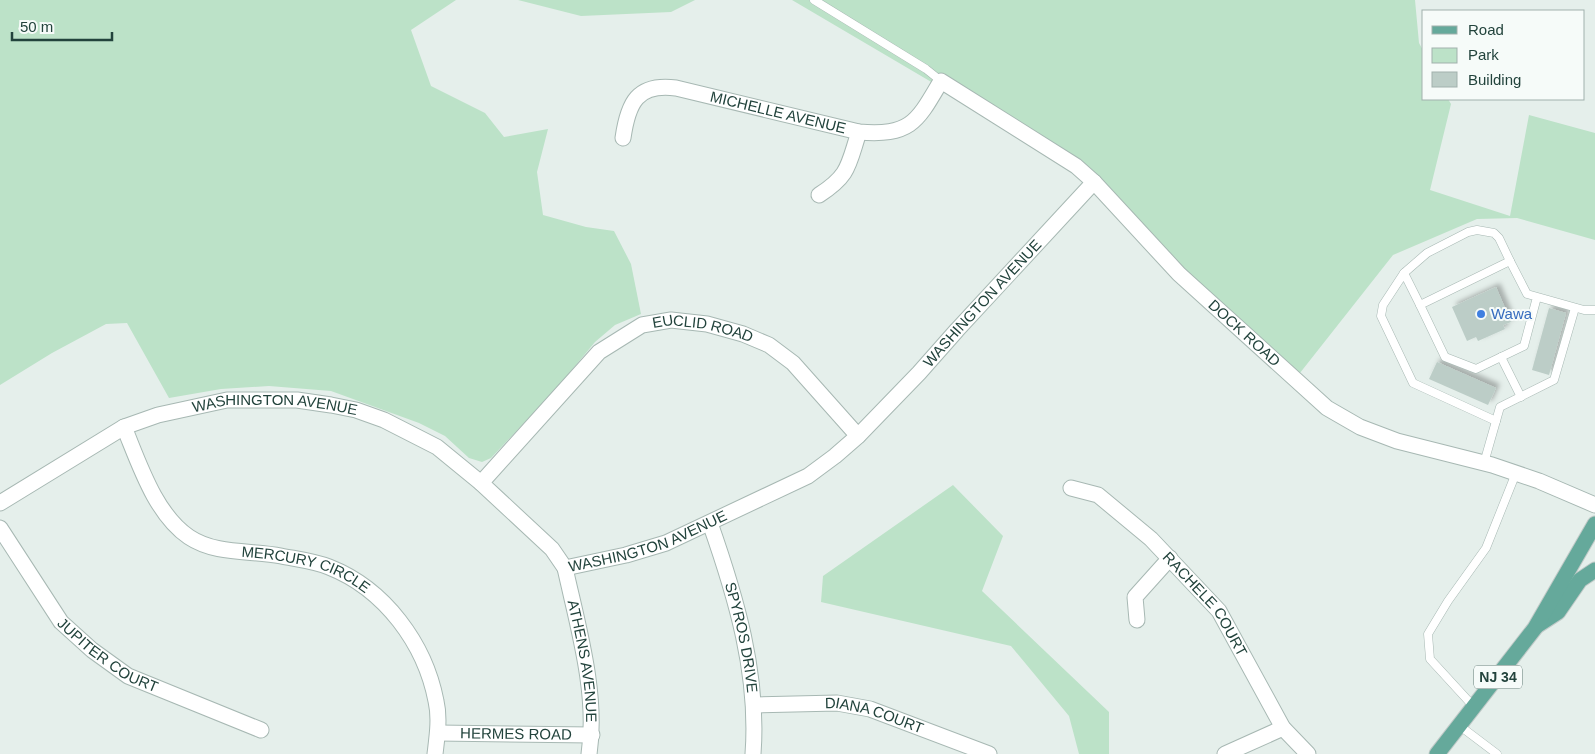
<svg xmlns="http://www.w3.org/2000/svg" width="1595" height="754" font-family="Helvetica,sans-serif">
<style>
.green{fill:#bce2c8}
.building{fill:#bccdc7;filter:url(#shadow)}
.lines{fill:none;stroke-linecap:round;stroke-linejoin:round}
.lane-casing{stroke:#a7b8b3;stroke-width:9}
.street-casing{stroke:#a7b8b3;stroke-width:17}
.primary-casing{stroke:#c1cac8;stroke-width:17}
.lane{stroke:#fff;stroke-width:8}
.street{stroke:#fff;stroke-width:15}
.primary{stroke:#65a99b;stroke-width:15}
.shop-dot{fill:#3f7fe0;stroke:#f6fbf9;stroke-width:2}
.labels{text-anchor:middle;stroke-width:4;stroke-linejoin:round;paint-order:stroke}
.shield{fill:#f6fbf9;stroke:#627a75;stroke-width:1}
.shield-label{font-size:14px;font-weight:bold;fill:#22433c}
.street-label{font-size:15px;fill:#22433c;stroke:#f6fbf9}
.shop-label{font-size:15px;fill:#366cbe;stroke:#f6fbf9;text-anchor:start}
</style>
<defs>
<filter id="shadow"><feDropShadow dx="4" dy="-4" stdDeviation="2.5" flood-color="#0004"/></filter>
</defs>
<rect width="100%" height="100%" fill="#e5efeb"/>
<g class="green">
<path d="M0,0H456L411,30L431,86L485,113L504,137L548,129L537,172L543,215L586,227L614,231L631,264L641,314L615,325L595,342L556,389L491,458L482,462L469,458L445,436L419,423L331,391L269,386L221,389L169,398L127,323L106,324L52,353L0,385Z"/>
<path d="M518,0H695L671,12L581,16Z"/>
<path d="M792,0H1415L1419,43L1424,52V99H1448L1451,104L1430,190L1510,216L1529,115L1595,133V240L1517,218L1477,219L1393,255L1296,378L1059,157Z"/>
<path d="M953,485L1003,536L982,591L1109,712V754H1079L1069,716L1011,646L821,602L823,576Z"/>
</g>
<g class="building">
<path d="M1496,287L1511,322L1503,325L1505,329L1478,341L1476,337L1467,341L1452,307Z"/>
<path d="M1549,308L1566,313L1549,375L1532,370Z"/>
<path d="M1437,362L1496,388L1488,405L1429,379Z"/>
</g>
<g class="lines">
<g class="lane-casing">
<g id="lane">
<path d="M814,0L926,69L941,81"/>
<path d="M1404,273L1427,253L1468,232L1477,230L1494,233L1499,238L1510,261"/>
<path d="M1537,297L1524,346L1476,369L1445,357L1420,305L1510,261L1527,294L1584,310H1595"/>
<path d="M1420,305L1404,273L1383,305L1381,316L1413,383L1496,421"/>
<path d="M1501,357L1521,397"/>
<path d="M1484,463L1500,407L1554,380L1575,308"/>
<path d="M1474,707L1430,659L1428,634L1448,601L1486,548L1516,473"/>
<path d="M1460,726L1497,754"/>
</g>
</g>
<g class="street-casing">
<g id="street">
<path id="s1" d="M623,138C628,103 637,83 676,88L859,132C911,136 917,122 941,81L1076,166L1094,182L1179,274L1327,408L1360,427L1397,441L1492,465L1539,481L1595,505"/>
<path d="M819,195C850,175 848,165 859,132"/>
<path id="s2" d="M124,427C139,463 155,514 189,537C216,555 251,550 281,556C296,559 314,561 329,567C385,589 425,644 436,701C440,718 437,737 435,754"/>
<path id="s3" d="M481,483L599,352L642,325L671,320L707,324L743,334L769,345L793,363L858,436"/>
<path id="s4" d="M1071,488L1098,495L1151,539L1219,611L1283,728L1308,754"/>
<path id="s5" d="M0,503L124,427L158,415L227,400H297L331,405L356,410L384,420L437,447L481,483L552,549L565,568L626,555L666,543L808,476L835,456L858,436L919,373L957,330L1094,182"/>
<path id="s6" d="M710,523C736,597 759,674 753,754"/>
<path id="s7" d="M0,528L61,622L92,650L128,676L261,730"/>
<path id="s8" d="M565,568C578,627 598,694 589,754"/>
<path d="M1137,620L1135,597L1170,558"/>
<path id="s9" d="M754,705L837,703L870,709L989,754"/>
<path id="s10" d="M438,733L592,735"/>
<path d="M1225,754L1283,728"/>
</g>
</g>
<g class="primary-casing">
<g id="primary">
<path d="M1538,625L1558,612L1580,580L1595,570"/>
<path d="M1437,754L1535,628L1595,524"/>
</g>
</g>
<use href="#lane" class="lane"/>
<use href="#street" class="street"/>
<use href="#primary" class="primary"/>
</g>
<circle class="shop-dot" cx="1481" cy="314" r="5"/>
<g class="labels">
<rect class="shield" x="1474" y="665.5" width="48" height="23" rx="4"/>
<g class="shield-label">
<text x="1498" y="682">NJ 34</text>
</g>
<g class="street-label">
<text dy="5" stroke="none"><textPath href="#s1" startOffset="190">MICHELLE AVENUE</textPath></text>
<text dy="5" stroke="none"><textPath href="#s5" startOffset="1155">WASHINGTON AVENUE</textPath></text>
<text dy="5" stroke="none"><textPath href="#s3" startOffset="289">EUCLID ROAD</textPath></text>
<text dy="5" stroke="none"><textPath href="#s1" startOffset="776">DOCK ROAD</textPath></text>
<text dy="5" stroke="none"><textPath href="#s5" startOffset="300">WASHINGTON AVENUE</textPath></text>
<text dy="5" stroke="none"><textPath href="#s5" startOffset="735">WASHINGTON AVENUE</textPath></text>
<text dy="5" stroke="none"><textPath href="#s2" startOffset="252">MERCURY CIRCLE</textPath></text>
<text dy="5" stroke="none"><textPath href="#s4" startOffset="182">RACHELE COURT</textPath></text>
<text dy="5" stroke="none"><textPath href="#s6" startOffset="119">SPYROS DRIVE</textPath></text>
<text dy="5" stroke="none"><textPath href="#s7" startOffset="170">JUPITER COURT</textPath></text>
<text dy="5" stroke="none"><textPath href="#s8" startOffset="95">ATHENS AVENUE</textPath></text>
<text dy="5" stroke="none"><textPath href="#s9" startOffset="122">DIANA COURT</textPath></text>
<text dy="5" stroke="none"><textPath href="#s10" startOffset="78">HERMES ROAD</textPath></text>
</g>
<g class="shop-label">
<text x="1491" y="319">Wawa</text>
</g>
</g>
<rect x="1422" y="10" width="162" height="90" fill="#f6fbf9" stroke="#a1b1ad"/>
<rect x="1432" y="26" width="25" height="8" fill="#65a99b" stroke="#a1b1ad"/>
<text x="1468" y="35" font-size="15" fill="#22433c">Road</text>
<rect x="1432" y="48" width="25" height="15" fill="#bce2c8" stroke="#a1b1ad"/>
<text x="1468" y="60" font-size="15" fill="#22433c">Park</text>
<rect x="1432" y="72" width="25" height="15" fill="#bccdc7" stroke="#a1b1ad"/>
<text x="1468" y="85" font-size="15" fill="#22433c">Building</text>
<path d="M12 32v8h100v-8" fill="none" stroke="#22433c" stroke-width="2.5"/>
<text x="20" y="32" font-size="15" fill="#22433c" stroke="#f6fbf9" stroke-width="4" paint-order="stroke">50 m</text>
</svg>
